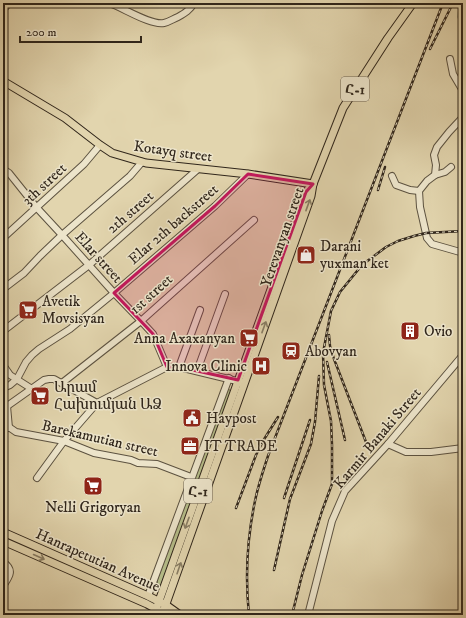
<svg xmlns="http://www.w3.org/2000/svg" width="466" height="618" font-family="'IM FELL DW Pica','Noto Serif Armenian',serif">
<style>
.green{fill:#b5bd89;stroke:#727252}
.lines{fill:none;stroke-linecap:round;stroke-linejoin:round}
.stream{stroke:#6d7e6e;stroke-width:1}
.minor-casing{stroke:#5c5240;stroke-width:8}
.major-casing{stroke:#30261b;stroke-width:9}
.minor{stroke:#ece4ca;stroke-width:6}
.major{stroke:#e2d5ae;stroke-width:7}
.rail-casing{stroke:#30261b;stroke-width:2.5}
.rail{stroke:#ece4ca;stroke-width:1;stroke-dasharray:3;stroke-linecap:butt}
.oneway{stroke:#897e64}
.marked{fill:#c2185b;fill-opacity:0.2;stroke:#c2185b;stroke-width:3;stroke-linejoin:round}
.labels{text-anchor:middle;stroke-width:3;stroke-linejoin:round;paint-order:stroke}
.shield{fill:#ece4ca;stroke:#685f50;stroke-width:1}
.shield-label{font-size:14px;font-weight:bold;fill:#30261b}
.street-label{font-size:15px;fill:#30261b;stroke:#ece4ca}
.poi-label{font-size:15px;fill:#30261b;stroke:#ece4ca;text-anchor:start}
</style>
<rect width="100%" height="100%" fill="#e2d5ae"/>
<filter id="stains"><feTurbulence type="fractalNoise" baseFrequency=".005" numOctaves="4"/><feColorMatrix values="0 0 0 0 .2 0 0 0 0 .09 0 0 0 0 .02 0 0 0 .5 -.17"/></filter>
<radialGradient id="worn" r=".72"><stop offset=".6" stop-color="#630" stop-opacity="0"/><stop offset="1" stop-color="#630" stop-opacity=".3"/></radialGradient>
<path class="green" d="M227,389L230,390L231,392L161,585H159L158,584L157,581L224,391Z"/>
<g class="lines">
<path class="stream" d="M459,3L458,17L461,29L459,37L463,47"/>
<g class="minor-casing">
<g id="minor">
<path d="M28,3H30"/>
<path d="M109,3C122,7 151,26 164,23C169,22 173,19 178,17C185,13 190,10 194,3"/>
<path d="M3,10L9,3"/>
<path d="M450,59L453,74L463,91"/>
<path d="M463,117L449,132L437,147L434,155L436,165L435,175L427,181L419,191L420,207L427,238L432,244L460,252L463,254"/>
<path d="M3,169L9,173L37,208L62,235L114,293L141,321L153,334L167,367"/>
<path d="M435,175L445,172L451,167"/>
<path d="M392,176L396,185L410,190L419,191"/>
<path d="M3,238L84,164L100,145"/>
<path d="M3,289L24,273L40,256L62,235L130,176L142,162"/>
<path d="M3,331L89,265L198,169"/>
<path d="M3,365L10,375L32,389"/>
<path d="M179,367L200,310"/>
<path d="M197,371L225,294"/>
<path d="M62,383L141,321L254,220"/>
<path d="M3,388L10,385L17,379L26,362L32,355L39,349L70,329L114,293L215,206L248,174"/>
<path d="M7,406L9,428"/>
<path d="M3,409L44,380L49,379H54L97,403"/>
<path d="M3,423L16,432L64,441L94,453L131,460L138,463L157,464L191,477"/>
<path d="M388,444L406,452H431L463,448"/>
<path d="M37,478L64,441L97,403L167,367H179L241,382"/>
<path d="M3,562C15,570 9,577 3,586"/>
<path d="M148,596L229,378"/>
<path d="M3,613L4,615"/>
<path d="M308,615L332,521L345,491L388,444L463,355"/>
</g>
</g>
<g class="major-casing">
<g id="major">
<path d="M3,81L65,118L100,145L112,153L146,163L248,174L313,184"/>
<path d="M3,532L148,596L166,605L180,615"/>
<path d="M3,541L147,604L160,611"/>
<path d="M154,615L306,192L313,184"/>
<path d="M162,615L311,196L313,184L343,108L388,38L413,3"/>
</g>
</g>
<use href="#minor" class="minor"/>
<use href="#major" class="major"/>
<g class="rail-casing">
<g id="rail">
<path d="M430,49L453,3"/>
<path d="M378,190L385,167"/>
<path d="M329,335L330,346L334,359L366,442"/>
<path d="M327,362L345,440"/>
<path d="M284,498L310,420"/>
<path d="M236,508L256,455L263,441L278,417"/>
<path d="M274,570L290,499L311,444L315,422L319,376"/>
<path d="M249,615C245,577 247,539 255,501C258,486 263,471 268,456L443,3"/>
<path d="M292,615L302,575L322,511L332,484V445L331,421L324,385L323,353L331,311L340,292L362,265L386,247L398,241L414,236L426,233L463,231"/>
</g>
</g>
<use href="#rail" class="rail"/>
</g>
<defs><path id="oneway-shaft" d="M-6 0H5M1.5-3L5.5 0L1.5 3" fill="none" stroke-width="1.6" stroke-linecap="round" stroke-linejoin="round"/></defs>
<g class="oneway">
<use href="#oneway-shaft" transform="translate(308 205) rotate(-70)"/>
<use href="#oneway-shaft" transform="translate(264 327) rotate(-70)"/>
<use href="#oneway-shaft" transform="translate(187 523) rotate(110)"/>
<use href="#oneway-shaft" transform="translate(39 557) rotate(24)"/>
<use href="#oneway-shaft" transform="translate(179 568) rotate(-71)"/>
</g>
<path class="marked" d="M248,174L313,184L306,192L238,380L179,367H167L153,334L114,293L215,206Z"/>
<defs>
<g id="shop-square" transform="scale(1)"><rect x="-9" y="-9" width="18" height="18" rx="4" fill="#8f2418" stroke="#ece4ca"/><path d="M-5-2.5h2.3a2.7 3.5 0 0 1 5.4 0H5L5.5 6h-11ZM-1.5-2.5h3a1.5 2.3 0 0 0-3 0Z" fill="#fff"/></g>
<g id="supermarket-square" transform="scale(1)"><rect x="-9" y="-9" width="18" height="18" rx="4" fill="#8f2418" stroke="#ece4ca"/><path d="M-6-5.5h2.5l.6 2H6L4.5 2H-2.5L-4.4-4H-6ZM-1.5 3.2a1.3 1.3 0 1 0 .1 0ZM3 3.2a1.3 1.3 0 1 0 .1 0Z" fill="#fff"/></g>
<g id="building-square" transform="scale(1)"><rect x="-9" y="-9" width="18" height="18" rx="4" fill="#8f2418" stroke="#ece4ca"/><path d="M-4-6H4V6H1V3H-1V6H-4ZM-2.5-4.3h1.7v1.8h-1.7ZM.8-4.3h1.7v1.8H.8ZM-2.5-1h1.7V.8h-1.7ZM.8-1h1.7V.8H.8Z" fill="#fff"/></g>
<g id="station-square" transform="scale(1)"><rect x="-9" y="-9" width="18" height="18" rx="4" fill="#8f2418" stroke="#ece4ca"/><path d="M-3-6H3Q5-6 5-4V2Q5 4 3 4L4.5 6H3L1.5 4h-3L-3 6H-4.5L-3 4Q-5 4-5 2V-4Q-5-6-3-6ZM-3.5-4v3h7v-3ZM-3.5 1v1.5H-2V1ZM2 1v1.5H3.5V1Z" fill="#fff"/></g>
<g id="hospital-square" transform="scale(1)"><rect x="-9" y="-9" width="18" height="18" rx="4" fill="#8f2418" stroke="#ece4ca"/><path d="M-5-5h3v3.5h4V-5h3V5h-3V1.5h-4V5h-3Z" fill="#fff"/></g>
<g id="civic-square" transform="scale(1)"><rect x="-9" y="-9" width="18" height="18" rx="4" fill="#8f2418" stroke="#ece4ca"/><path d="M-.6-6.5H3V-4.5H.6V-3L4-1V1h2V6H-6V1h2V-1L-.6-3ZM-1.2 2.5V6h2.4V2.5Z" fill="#fff"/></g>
<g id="office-square" transform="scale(1)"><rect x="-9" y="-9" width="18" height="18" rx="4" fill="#8f2418" stroke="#ece4ca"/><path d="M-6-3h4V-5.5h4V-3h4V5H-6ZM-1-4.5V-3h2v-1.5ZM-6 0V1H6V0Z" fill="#fff"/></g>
</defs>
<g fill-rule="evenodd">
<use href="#shop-square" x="306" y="255"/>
<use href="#supermarket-square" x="28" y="310"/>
<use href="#building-square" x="410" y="331"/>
<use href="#supermarket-square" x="249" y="338"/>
<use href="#station-square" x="291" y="351"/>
<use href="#hospital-square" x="261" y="366"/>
<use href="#supermarket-square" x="40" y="396"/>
<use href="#civic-square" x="192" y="418"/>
<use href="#office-square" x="190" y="446"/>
<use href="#supermarket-square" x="93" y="486"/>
</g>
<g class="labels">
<g class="shield">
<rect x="341" y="77" width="28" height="24" rx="3"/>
<rect x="184" y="479" width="28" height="24" rx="3"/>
</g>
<g class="shield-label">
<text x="355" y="94">Հ-1</text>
<text x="198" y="496">Հ-1</text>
</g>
<g class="street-label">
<text transform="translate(173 151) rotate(8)" y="5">Kotayq street</text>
<text transform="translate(44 184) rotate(-43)" y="5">3th street</text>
<text transform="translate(130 212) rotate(-41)" y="5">2th street</text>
<text transform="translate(173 224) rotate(-41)" y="5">Elar 2th backstreet</text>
<text transform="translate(282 237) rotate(-71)" y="5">Yerevanyan street</text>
<text transform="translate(99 257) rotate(48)" y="5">Elar street</text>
<text transform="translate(151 294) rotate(-42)" y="5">1st street</text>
<text transform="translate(100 438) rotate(13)" y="5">Barekamutian street</text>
<text transform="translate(377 438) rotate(-50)" y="5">Karmir Banaki Street</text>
<text transform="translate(98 560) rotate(24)" y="5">Hanrapetutian Avenue</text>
</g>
<g class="poi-label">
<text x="320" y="251">Darani<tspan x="320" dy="17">yuxman ket</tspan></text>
<text x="42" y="306">Avetik<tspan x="42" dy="17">Movsisyan</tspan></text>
<text x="424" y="336">Ovio</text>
<text x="235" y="343" text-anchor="end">Anna Axaxanyan</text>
<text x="305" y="356">Abovyan</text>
<text x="247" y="371" text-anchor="end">Innova Clinic</text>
<text x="54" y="392">Արամ<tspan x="54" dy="17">Հախումյան ԱՁ</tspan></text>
<text x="206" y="423">Haypost</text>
<text x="204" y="451">IT TRADE</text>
<text x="93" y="512" text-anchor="middle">Nelli Grigoryan</text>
</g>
</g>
<rect width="466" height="618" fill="none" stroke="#e2d5ae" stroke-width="16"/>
<rect x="4" y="4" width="458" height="610" fill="none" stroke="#30261b" stroke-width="2"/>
<rect x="8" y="8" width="450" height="602" fill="none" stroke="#30261b"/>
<path d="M20 36v6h121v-6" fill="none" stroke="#30261b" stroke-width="2"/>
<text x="26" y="36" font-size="12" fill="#30261b" stroke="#ece4ca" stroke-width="3" paint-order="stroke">200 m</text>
<rect width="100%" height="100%" filter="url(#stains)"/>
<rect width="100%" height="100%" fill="url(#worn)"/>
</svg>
